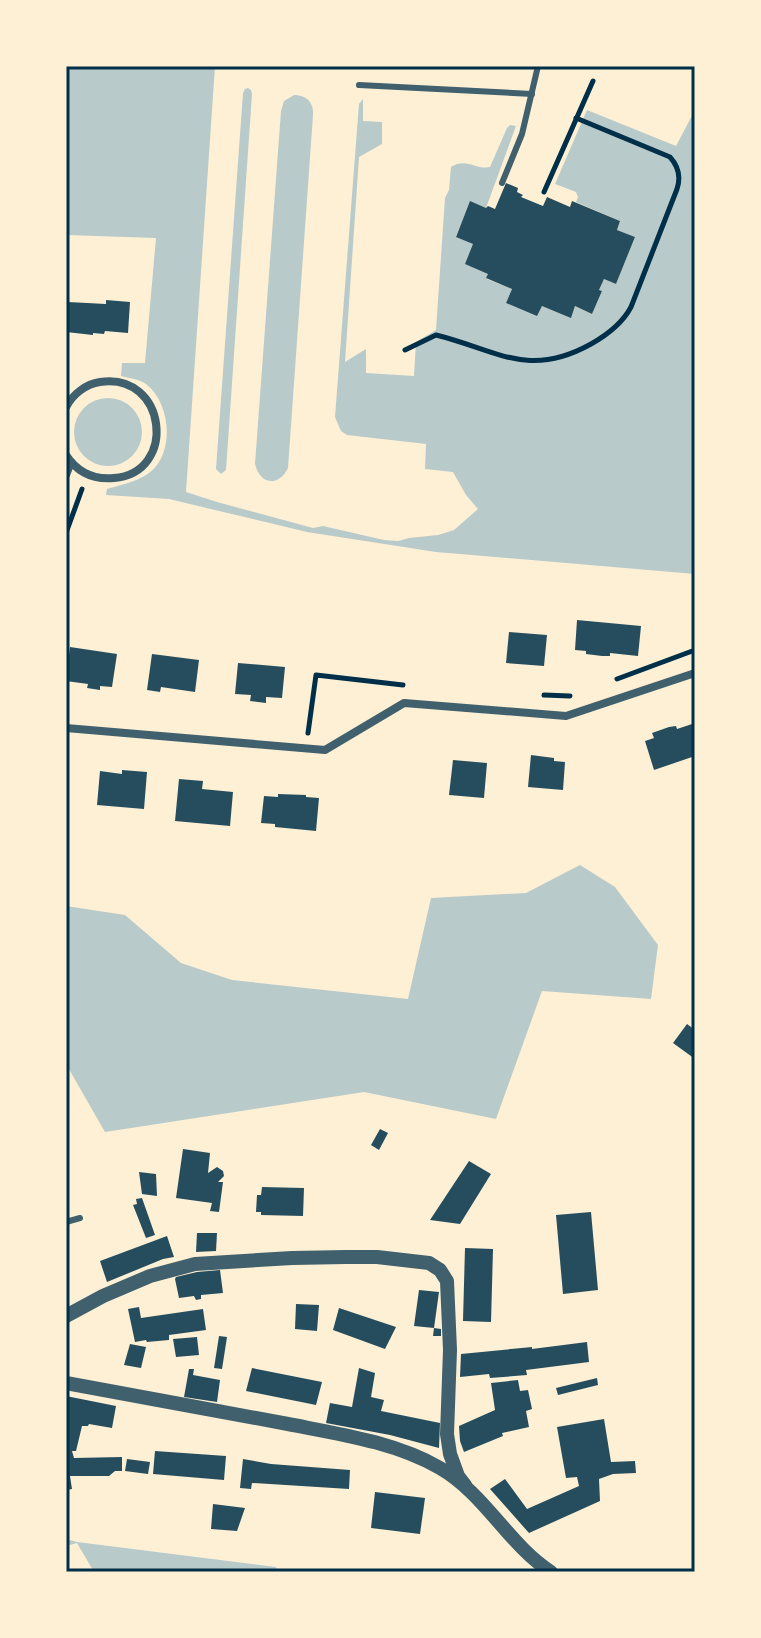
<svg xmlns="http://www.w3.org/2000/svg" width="761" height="1638" font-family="Manrope,sans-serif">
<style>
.green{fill:#b9caca}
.building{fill:#264d5e}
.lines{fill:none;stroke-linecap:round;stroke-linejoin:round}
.path{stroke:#003049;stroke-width:5}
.service{stroke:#3f606c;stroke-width:6}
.minor{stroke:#3f606c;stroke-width:8}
.tertiary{stroke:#3f606c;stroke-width:14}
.neatline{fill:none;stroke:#003049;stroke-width:3}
</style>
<rect width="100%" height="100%" fill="#fdf0d5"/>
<g class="green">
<path d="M66,66H215L186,492L217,502L313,528L323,526L384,540L398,541L409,538L438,535L454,530L478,509L466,495L453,472L425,469L426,444L347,435L341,431L335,417L359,104L363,99V121L382,122V144L359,157L345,362L366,349V373L414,376L416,342L436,330L445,198L449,190L451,167C466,157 476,170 490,167L507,128L510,125L516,126L486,208L470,202L456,236L473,244L488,274L487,279L512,289L506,303L537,315L542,306L571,317L575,306L592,314L602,291L599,290L604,279L616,284L635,237L617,230L620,221L576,202L578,197L576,192L555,184L587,110L676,146L695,110V574L436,552L307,532L169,499L106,495L107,489C124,484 146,480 157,465C174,442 168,401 146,384C139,379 129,378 121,376L122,363H145L156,238L66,235Z"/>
<path d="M248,88L251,90L252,94L226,470L221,474L216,469L243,93L245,89Z"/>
<path d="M294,95C306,95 314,102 313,115L288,468C279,487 260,485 255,464L281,111L284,101Z"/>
<circle cx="108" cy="432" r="34"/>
<path d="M580,865L615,887L658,945L651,999L542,991L496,1119L364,1092L105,1132L66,1064V906L125,915L181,963L232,980L408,999L431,898L526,893Z"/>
<path d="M66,1539L77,1542L276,1567L278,1572H94L77,1543L66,1546Z"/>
</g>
<g class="building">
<path d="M506,183L518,188L517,192L523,195L521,197L543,206L547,197L570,207L572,201L620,221L617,230L635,237L616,284L604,279L599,290L602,291L592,314L575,306L571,318L542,306L537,316L506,303L512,289L486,278L488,274L465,264L473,244L456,237L470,201L486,208L488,206L495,209Z"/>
<path d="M106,300L130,302L128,333L105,331L104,334L93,333V335L66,332L68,302L106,304Z"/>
<path d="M577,620L641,626L638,656L610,653V656H602L586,654V651L575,650Z"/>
<path d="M509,632L547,635L544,666L506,663Z"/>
<path d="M70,647L117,654L112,687L100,686V690L87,688L88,684L66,681Z"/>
<path d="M152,654L199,660L195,692L161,687L160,692L147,690Z"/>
<path d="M238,663L285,667L282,698L266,697V703L250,701L251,695L235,694Z"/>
<path d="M695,723V756L654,770L645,741L654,738L652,733L669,727L676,726L677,729Z"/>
<path d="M531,755L554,758V761L565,762L563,790L528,787Z"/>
<path d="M453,760L487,763L484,798L449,795Z"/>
<path d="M122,770L147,772L144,809L97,805L100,771L122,774Z"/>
<path d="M179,779L203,781L202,789L233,792L230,826L175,821Z"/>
<path d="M278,794L306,795V797L319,798L316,831L275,827V824L261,823L264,796L278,797Z"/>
<path d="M687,1024L695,1030V1059L673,1043Z"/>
<path d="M380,1129L388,1133L379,1150L371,1145Z"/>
<path d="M183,1149L210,1153L208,1173L217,1167L223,1171L224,1176L218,1182H223L219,1212L210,1211L212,1203L176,1198Z"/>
<path d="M469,1161L491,1174L460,1224L430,1220Z"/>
<path d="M139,1172L156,1174L157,1196L142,1194Z"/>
<path d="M262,1187L304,1188L303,1216L261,1215V1212H256L257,1195H261Z"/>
<path d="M142,1198L155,1235L146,1238L133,1205L137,1204L136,1199Z"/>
<path d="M591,1212L598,1290L563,1294L556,1215Z"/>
<path d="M197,1233H217L216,1251L196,1252Z"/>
<path d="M167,1236L174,1257L163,1259L107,1282L100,1261Z"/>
<path d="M465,1248L493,1249L491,1322L463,1321Z"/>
<path d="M220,1270L223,1293L201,1295V1299L196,1300L194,1296L179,1298L175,1279L176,1277L197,1272Z"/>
<path d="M419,1290L439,1292L434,1328L441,1329V1336H433L434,1328L414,1326Z"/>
<path d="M296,1304L319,1305L317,1331L295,1329Z"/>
<path d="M139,1307L141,1318L203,1309L206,1330L169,1335V1340L147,1342L146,1340L135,1342L128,1309Z"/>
<path d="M339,1308L396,1327L385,1349L333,1330Z"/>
<path d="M219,1336L227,1337L222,1369L214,1368Z"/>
<path d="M197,1337L199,1355L176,1357L173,1339Z"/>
<path d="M587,1342L589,1362L526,1370L527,1375L490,1378L489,1374L460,1377L461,1354L532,1347V1349Z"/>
<path d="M130,1344L146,1347L141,1368L124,1365Z"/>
<path d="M252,1368L322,1382L316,1405L246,1391Z"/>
<path d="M359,1368L375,1373L371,1397L384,1400L381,1411L440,1423L439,1448L390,1435L326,1423L330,1403L352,1407Z"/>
<path d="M189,1369H194L193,1375L220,1380L217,1402L184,1397Z"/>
<path d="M597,1378L598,1385L558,1395L556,1388Z"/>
<path d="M518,1380L520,1391L528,1390L532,1409L526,1411L529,1427L502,1433L503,1436L464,1452L460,1441L459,1426L495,1410L491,1383Z"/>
<path d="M66,1396L116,1406L112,1428L89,1424L88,1426H82L76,1451H72L74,1458L122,1457V1471H115L109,1476H70L72,1489L66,1490V1445L69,1433L66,1432Z"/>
<path d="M604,1419L611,1462L635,1461L636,1473L613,1474L599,1479L600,1501L529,1533L490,1489L505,1479L527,1509L579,1486L577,1477L566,1478L557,1427Z"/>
<path d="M155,1451L226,1456L224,1480L153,1474Z"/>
<path d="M127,1459L150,1462L148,1474L125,1471Z"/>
<path d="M243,1459L271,1464L350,1470L349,1489L252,1483L251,1489L240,1488Z"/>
<path d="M375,1492L425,1498L420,1534L371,1528Z"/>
<path d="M213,1504L245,1508L237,1531L211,1529Z"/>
</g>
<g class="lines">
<g class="path">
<path d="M544,192L593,81"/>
<path d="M405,350L436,335C497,350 528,379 591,344C607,335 622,324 631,307L677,189C681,177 679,167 670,157L576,118"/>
<path d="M66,533L82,489"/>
<path d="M617,679L695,650"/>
<path d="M544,695L570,696"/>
<path d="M308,733L316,675L403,685"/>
</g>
<g class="service">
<path d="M359,85L532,94"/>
<path d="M502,183L522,134L538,66"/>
<path d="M66,1222L80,1218"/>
</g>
<g class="minor">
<path d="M66,407C73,394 86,384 100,382C167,372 178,473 114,478C93,480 77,472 66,455"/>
<path d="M66,475L71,462"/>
<path d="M66,728L325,750L404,703L566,716L695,673"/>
</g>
<g class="tertiary">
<path d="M66,1316L103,1296L150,1276L195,1264L292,1258L346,1257H377L429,1263L440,1270L447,1281L450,1350L447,1434L450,1454L458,1476L465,1485"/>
<path d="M66,1383C140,1397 214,1410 288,1424C339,1434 395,1442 440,1468C485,1494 508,1544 551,1572"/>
</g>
</g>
<rect width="761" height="1638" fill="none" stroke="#fdf0d5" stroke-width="136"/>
<rect x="68" y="68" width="625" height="1502" class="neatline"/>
</svg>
